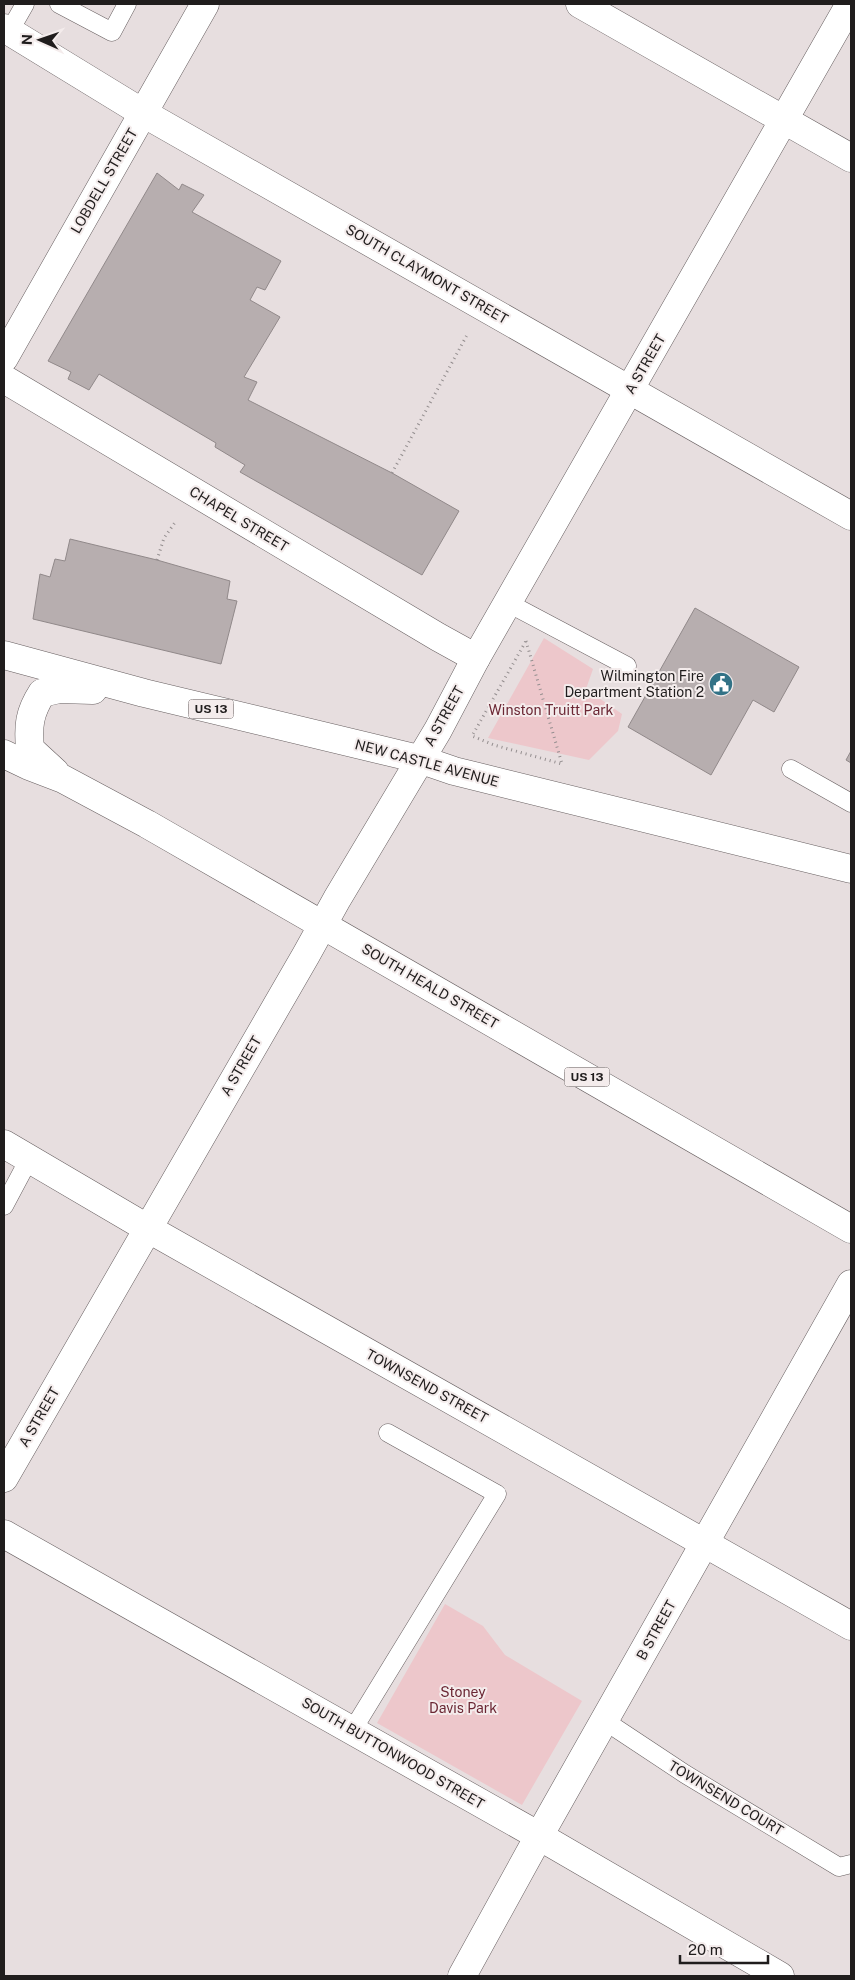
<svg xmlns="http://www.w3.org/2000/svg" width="855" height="1980" font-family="'Public Sans',sans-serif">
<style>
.green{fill:#edc7cb}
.building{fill:#b7aeaf;stroke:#91898a}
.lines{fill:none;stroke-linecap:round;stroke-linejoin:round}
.service-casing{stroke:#675f60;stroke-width:19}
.minor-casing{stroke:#675f60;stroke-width:29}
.tertiary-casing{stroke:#675f60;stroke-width:29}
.primary-casing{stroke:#675f60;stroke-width:29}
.path{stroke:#948e8f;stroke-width:3;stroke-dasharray:1 4;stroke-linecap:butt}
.service{stroke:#fff;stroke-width:18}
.minor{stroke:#fff;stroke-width:28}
.tertiary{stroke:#fff;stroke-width:28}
.primary{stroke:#fff;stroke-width:28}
.labels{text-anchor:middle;stroke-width:4;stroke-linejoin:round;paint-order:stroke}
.shield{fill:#f4ecec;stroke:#605b5b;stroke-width:1}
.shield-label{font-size:12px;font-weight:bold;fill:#201d1d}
.street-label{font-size:14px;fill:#201d1d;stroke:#f4ecec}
.poi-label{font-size:14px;fill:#201d1d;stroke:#f4ecec;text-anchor:end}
.park-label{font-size:14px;fill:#6b2734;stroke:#f4ecec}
</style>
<rect width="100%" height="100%" fill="#e7dedf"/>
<g class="green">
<path d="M544,638L593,669L586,689L622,714L618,731L589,760L488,738Z"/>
<path d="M445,1604L483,1626L505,1655L582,1701L522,1805L377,1723Z"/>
</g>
<g class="building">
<path d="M157,173L179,190L182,184L204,195L192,212L281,261L265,290L257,287L250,300L280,317L244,377L257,382L248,400L392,473L459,511L422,575L240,472L245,465L215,447L216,443L99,374L89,390L68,379L71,372L48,361Z"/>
<path d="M70,539L157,560L230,581L227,599L237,601L221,664L33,619L40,574L50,577L55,559L65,561Z"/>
<path d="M695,608L799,667L774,712L753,700L711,775L628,727Z"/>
<path d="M851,751V763L846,760Z"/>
</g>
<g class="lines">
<g class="service-casing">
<g id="service">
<path d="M59,4L112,32L127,4"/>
<path d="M9,32L25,4"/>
<path d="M508,603L627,666"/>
<path d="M791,769L851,803"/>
<path d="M4,1206L29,1159"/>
<path d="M605,1721L685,1774L839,1867L851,1864"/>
<path d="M352,1731L497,1494L388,1433"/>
</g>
</g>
<g class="minor-casing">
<g id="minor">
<path d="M580,4L851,158"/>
<path d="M4,28L143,113L851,516"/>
<path d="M4,358L205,4"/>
<path d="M4,379L438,637L476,658"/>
<path d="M4,1144L147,1228L851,1626"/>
<path d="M4,1534L539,1836L780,1976"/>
<path d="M462,1976L539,1836L851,1284"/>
</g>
</g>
<g class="tertiary-casing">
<path id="tertiary" d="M4,1478L306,955L337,899L438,730L476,658L850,4"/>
</g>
<g class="primary-casing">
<g id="primary">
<path d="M4,655L144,693L419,759L454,771L851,869"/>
<path d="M4,754L29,766L63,779L147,824L851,1229"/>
<path d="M55,772L30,749C28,726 29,713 42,693L59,689L93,690"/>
</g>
</g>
<g class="path">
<path d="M392,473L467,335"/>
<path d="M157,560L164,538L176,521"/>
<path d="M526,641L562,764L494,745L472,736Z"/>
</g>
<use href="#service" class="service"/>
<use href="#minor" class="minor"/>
<use href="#tertiary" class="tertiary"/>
<use href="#primary" class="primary"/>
</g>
<defs>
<g id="civic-disc" transform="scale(1.25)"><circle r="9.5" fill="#327286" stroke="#f4ecec"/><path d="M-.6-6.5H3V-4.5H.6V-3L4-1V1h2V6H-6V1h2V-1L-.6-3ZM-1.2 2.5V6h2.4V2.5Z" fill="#fff"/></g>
</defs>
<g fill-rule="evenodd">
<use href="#civic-disc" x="721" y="684"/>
</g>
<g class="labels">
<g class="shield">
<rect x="188.5" y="699.5" width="45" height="19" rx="4"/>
<rect x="564.5" y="1067.5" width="45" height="19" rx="4"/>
</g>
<g class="shield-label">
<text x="211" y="713">US 13</text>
<text x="587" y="1081">US 13</text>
</g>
<g class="street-label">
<text transform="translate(104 181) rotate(-60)" y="5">LOBDELL STREET</text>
<text transform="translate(427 274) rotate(30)" y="5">SOUTH CLAYMONT STREET</text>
<text transform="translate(645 364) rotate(-60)" y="5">A STREET</text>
<text transform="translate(239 519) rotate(31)" y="5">CHAPEL STREET</text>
<text transform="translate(444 716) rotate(-61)" y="5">A STREET</text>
<text transform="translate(427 763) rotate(15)" y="5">NEW CASTLE AVENUE</text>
<text transform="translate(430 986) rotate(30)" y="5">SOUTH HEALD STREET</text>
<text transform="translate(241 1066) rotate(-60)" y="5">A STREET</text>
<text transform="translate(427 1386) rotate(29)" y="5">TOWNSEND STREET</text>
<text transform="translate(39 1417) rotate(-60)" y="5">A STREET</text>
<text transform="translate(656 1630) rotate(-61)" y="5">B STREET</text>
<text transform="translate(393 1753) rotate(30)" y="5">SOUTH BUTTONWOOD STREET</text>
<text transform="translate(726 1798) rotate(31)" y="5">TOWNSEND COURT</text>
</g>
<g class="poi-label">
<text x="704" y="681">Wilmington Fire<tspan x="704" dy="16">Department Station 2</tspan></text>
</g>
<g class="park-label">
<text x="551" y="715">Winston Truitt Park</text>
<text x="463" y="1697">Stoney<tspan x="463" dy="16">Davis Park</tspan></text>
</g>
</g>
<rect width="855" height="1980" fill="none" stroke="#201d1d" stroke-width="10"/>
<g transform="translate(40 40) rotate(272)" stroke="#f4ecec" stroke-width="4" paint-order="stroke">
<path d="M0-4L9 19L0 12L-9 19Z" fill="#201d1d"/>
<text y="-8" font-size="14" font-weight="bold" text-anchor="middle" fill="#201d1d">N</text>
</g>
<path d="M680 1955v8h88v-8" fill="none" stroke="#201d1d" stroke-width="2.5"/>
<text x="688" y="1955" font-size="15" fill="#201d1d" stroke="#f4ecec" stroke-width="4" paint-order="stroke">20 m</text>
</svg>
